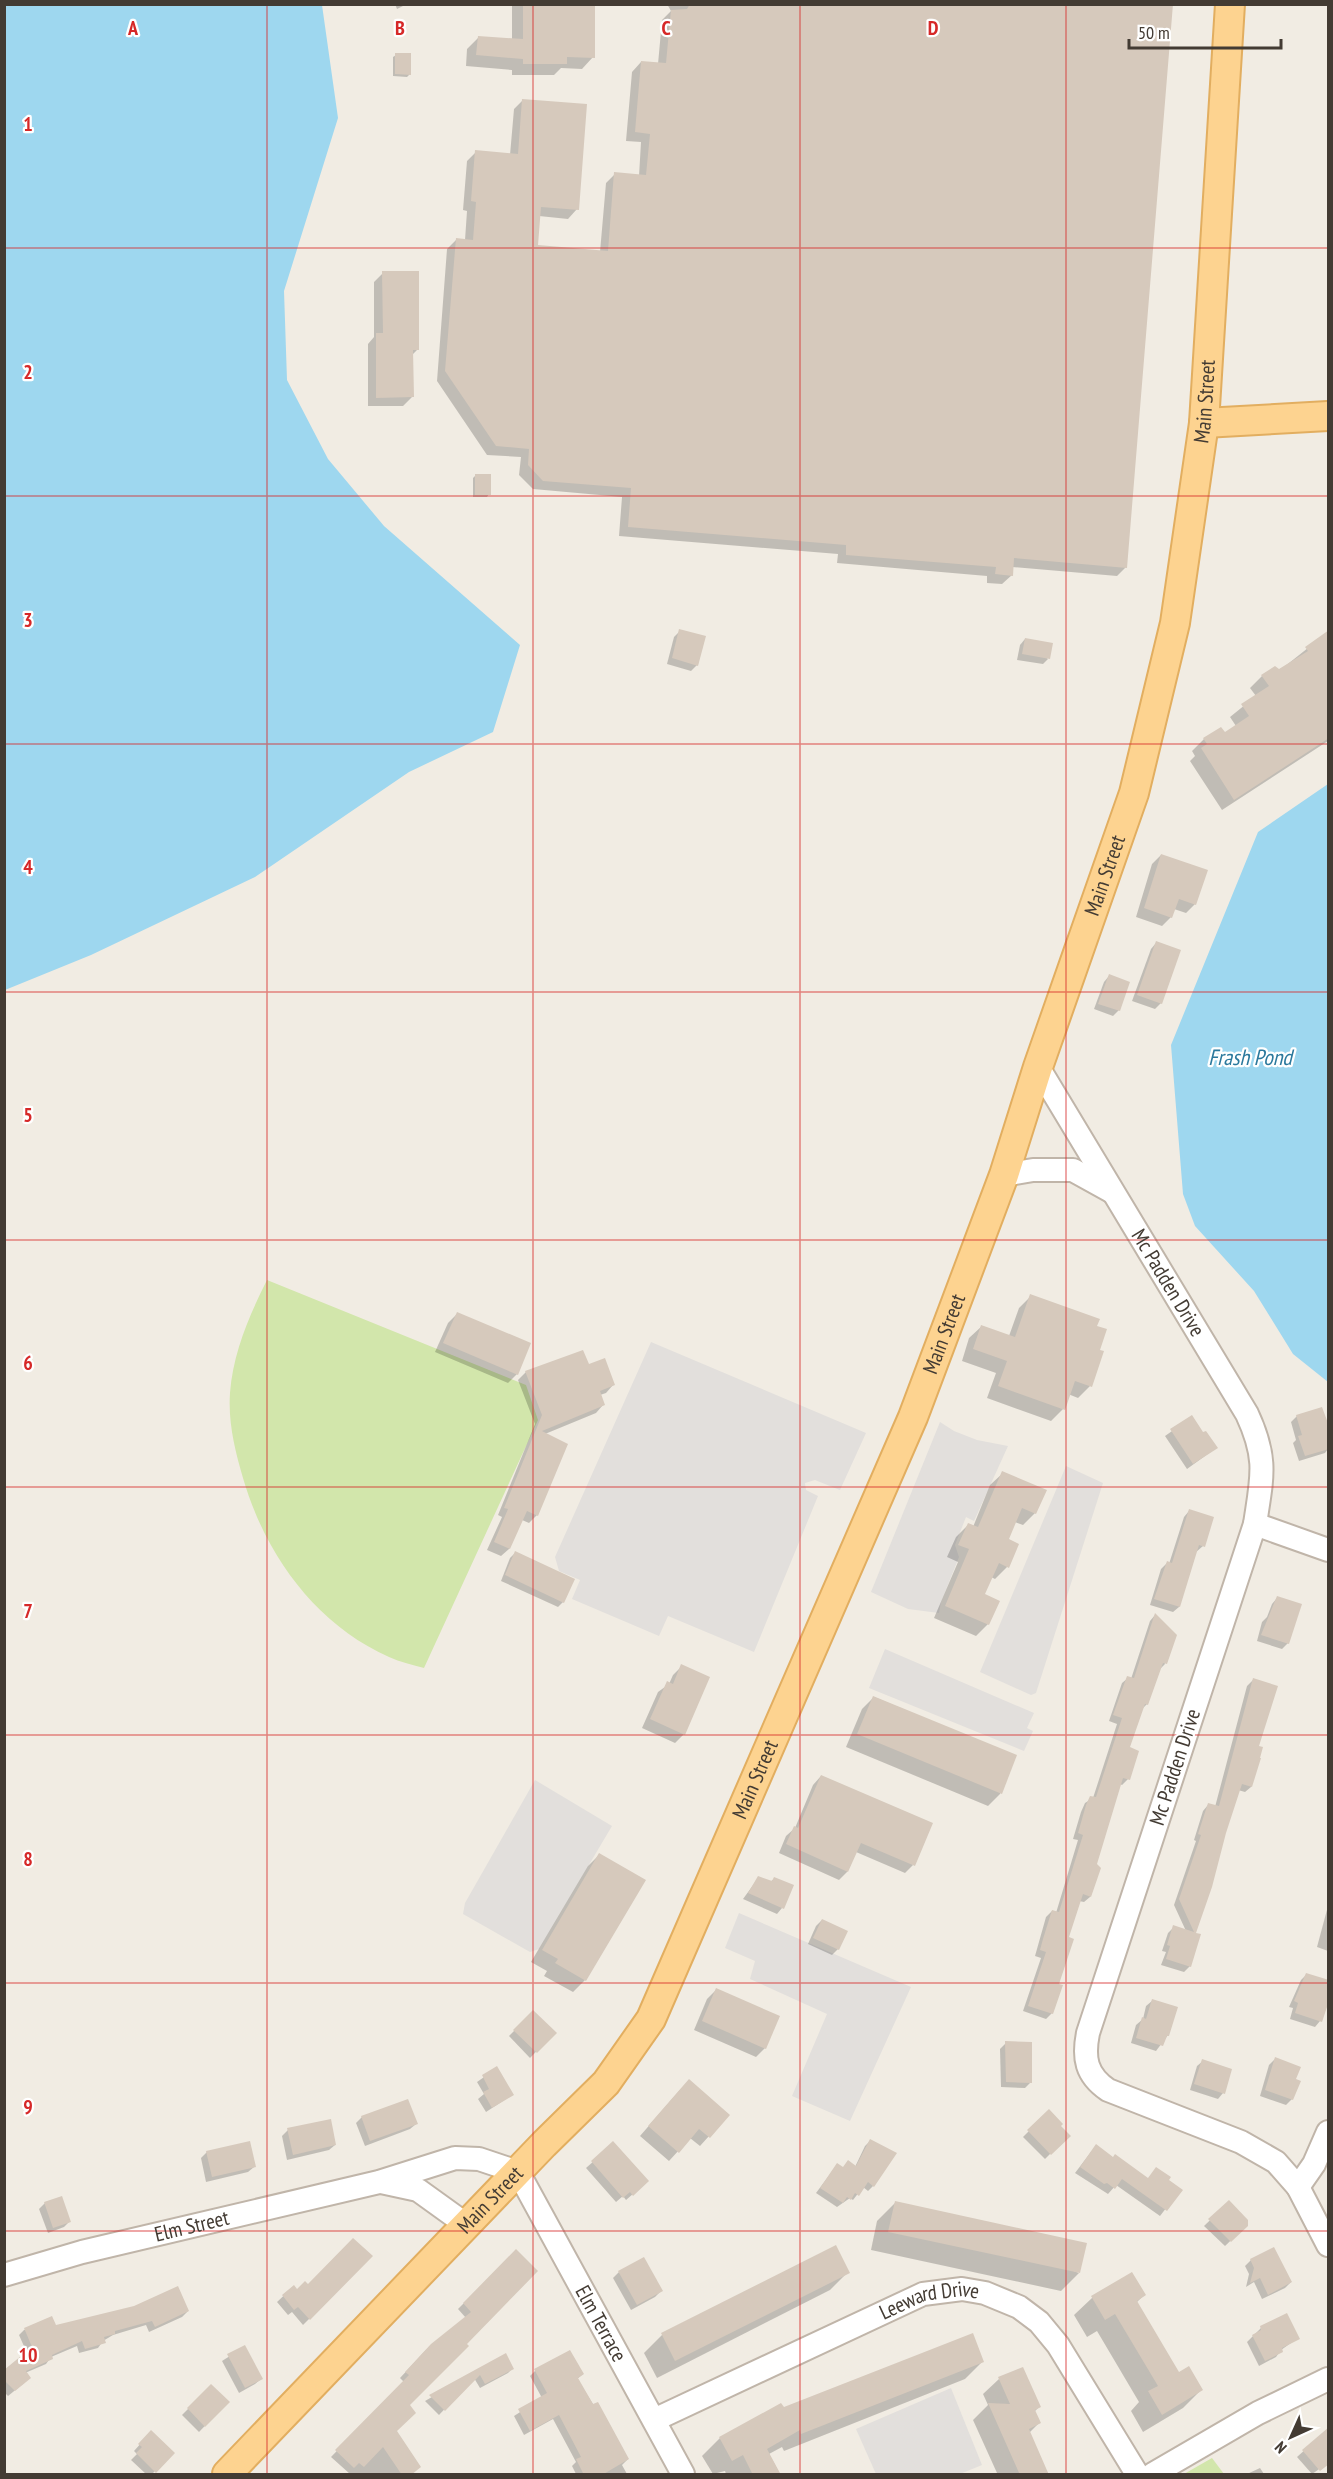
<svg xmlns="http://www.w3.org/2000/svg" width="1333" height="2479" font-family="'PT Sans Narrow',sans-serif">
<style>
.green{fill:#d2e6ab}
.parking{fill:#e2dfdc}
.water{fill:#9ed7ef}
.shadow{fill:#0003}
.building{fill:#d6c9bc}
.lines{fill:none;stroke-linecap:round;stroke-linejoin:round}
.minor-casing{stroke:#c0b5a9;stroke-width:26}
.major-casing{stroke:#e2ae60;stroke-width:32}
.minor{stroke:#fff;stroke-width:22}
.major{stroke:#fdd390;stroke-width:28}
.grid{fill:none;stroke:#d62828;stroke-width:1.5;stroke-opacity:0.55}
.labels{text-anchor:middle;stroke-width:4.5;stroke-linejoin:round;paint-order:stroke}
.street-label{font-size:21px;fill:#433b33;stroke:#fff}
.water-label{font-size:22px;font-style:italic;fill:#2b799d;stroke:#fff}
.grid-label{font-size:20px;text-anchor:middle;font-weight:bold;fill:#d62828;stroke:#fff;stroke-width:4.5;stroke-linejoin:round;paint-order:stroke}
</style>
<rect width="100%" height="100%" fill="#f1ece3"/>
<g class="green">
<path d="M267,1280L526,1385L538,1420L424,1668C413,1665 400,1662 389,1657C315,1624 265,1554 243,1478C235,1450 228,1423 230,1393C233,1353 249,1316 267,1280Z"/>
<path d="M1212,2458L1224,2474H1184Z"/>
</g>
<g class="parking">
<path d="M651,1342L866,1433L840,1490L815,1480L805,1483L806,1490L818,1496L754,1652L668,1616L659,1636L572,1599L580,1580L559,1571L555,1557Z"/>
<path d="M940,1422L954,1431L977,1440L1008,1446L974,1521L966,1517L955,1545L959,1557L941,1602L939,1613L908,1609L871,1592Z"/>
<path d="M1066,1466L1103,1483L1036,1693L1031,1695L980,1672Z"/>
<path d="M885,1649L1034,1713L1027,1728L1033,1731L1024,1751L869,1688Z"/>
<path d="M535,1780L612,1826L539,1949L530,1952L463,1914L465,1903Z"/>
<path d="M739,1913L911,1987L850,2121L792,2096L827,2014L750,1979L755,1961L725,1948Z"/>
<path d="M951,2388L982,2465L960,2474H876L856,2429Z"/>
</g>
<g class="water">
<path d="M5,4L322,5L338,118L284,291L287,380L328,459L384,526L520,645L493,732L409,772L255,877L91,955L5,990Z"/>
<path d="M1328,784V1382L1293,1354L1254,1291L1195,1226L1183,1194L1171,1045L1258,832Z"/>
</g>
<g class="shadow">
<path d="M395,4H407L397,9Z"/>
<path d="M512,4H593V57L582,69L561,68L554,75H512V70L466,66L467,49L478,38L512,40Z"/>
<path d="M667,4H1171L1126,567L1117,576L1012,567V575L1002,584L987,583V576L837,563L838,554L619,536L622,497L533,489L519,475L521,457L487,455L437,381L447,249L456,240H465L467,211L463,210L467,161L476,152L510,155L514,109L523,100L577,209L568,219L539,216L537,246L600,252L606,183L615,174L639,176L641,142L626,141L632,72L641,62L658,64L662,20L671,11Z"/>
<path d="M396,55L410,74L407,77L393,76V57Z"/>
<path d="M383,273L417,350L412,355V397L403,406H368V344L374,337V282Z"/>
<path d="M475,476L489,494L487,497H473V478Z"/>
<path d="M680,631L697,665L691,671L667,664L674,637Z"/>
<path d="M1328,632V741L1222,810L1190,761L1195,756L1192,751L1204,739L1225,734L1236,726L1230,717L1256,696L1250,688L1262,676L1279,671Z"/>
<path d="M1025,639L1048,659L1043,664L1017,660L1020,645Z"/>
<path d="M1161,855L1195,904L1186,913L1174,909L1171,917L1162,926L1136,917L1152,864Z"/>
<path d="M1156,943L1161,1003L1155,1009L1132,1001L1151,949Z"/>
<path d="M1109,976L1119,1010L1113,1016L1094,1009L1104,982Z"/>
<path d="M1031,1296L1096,1327L1090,1386L1078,1398L1068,1394L1063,1409L1051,1421L987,1398L996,1373L962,1361L969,1338L982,1326L1009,1336L1019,1308Z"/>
<path d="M457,1314L517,1374L508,1383L435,1352L448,1323Z"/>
<path d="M588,1366L613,1385L606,1393L600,1395L603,1405L596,1413L545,1434L537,1515L529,1523L522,1520L509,1549L501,1556L487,1550L502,1517L498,1515L535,1424L518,1380L526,1372Z"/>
<path d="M1297,1416L1328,1440V1449L1325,1453L1299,1461L1293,1443L1296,1440L1291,1422Z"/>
<path d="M1192,1417L1203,1435L1216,1448L1187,1469L1165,1436Z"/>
<path d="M1003,1473L1035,1513L1023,1525L1015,1522L1007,1540V1567L995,1579L991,1577L983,1595L988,1624L976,1636L934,1618L958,1562L947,1557L956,1537L968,1525L973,1527L990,1485Z"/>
<path d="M1189,1511L1203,1546L1196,1552L1179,1607L1173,1612L1150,1605L1161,1569L1167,1563L1169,1564L1184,1517Z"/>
<path d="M515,1553L563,1602L558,1607L501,1581L510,1558Z"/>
<path d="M1277,1598L1288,1643L1282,1649L1257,1641L1262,1622L1267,1617L1272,1604Z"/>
<path d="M1155,1615L1165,1664L1160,1669L1147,1704L1141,1710L1128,1748V1779L1122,1785L1120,1784L1095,1864L1090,1897L1084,1902L1079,1901L1068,1938L1052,2013L1046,2019L1023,2011L1041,1958L1035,1956L1046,1917L1052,1911L1056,1913L1078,1840L1073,1839L1081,1812L1085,1803L1093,1798L1117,1724L1109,1721L1122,1683L1128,1678L1131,1679L1150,1621Z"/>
<path d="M682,1666L684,1734L675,1743L642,1728L658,1692L669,1684L673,1675Z"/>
<path d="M1253,1680L1251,1787L1245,1792L1238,1790L1194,1934L1190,1966L1184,1972L1161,1965L1166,1952L1162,1951L1168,1933L1174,1927L1186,1931L1174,1905L1196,1841L1194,1840L1203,1811L1208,1805L1215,1807L1247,1686Z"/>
<path d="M874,1697L1015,1756L1000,1794L988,1806L846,1747L862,1709Z"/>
<path d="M821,1776L913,1865L905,1873L856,1852L847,1872L839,1880L779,1853L786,1836L795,1828L813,1785Z"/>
<path d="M600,1854L585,1980L573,1992L544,1976L547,1971L531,1962L588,1866Z"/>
<path d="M759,1877L770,1882L774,1879L782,1908L777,1914L743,1899Z"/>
<path d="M1328,1906V1951L1317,1947Z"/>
<path d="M822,1920L838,1949L832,1955L808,1944L816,1926Z"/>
<path d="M1307,1974L1320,2021L1315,2027L1290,2019L1293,2008L1289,2007L1301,1980Z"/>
<path d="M716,1990L765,2048L756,2057L694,2030L707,1999Z"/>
<path d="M1152,2001L1168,2035L1156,2051L1131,2043L1136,2025L1143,2019L1146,2006Z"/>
<path d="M533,2012L554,2033L530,2058L509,2036Z"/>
<path d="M1006,2043L1031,2082L1025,2088L1001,2087L1000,2049Z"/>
<path d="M1275,2059L1294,2080L1292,2099L1286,2105L1260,2096L1269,2065Z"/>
<path d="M1203,2061L1223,2093L1218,2099L1190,2090L1197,2066Z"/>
<path d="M497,2068L512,2095L486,2112L478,2099L484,2094L477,2082Z"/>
<path d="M680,2090L728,2115L700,2146L690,2138L669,2161L640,2136Z"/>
<path d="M1049,2111L1068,2136L1045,2159L1023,2137Z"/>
<path d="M362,2117L416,2124L410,2129L365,2146L356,2123Z"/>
<path d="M288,2130L335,2145L329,2150L287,2160L282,2136Z"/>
<path d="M870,2141L873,2186L868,2191L863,2187L853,2200L850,2198L837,2207L816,2193L837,2165L842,2168L855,2167L865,2146Z"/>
<path d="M613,2144L641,2187L626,2200L623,2196L616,2202L586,2168Z"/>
<path d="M207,2152L254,2167L248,2172L206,2182L201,2158Z"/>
<path d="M1091,2152L1147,2179L1167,2181L1180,2190L1160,2216L1116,2185L1108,2194L1075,2173Z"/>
<path d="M1229,2202L1246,2226L1225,2246L1204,2226Z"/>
<path d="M45,2203L69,2222L64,2227L48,2233L39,2209Z"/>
<path d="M895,2203L1079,2273L1061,2291L871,2250L877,2221Z"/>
<path d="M835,2247L848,2272L830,2290L657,2378L644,2353L662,2335Z"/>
<path d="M516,2251L408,2405L395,2431L411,2474H350L331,2457L404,2382L400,2378L425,2351L466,2318L458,2309Z"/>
<path d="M371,2257L303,2325L292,2312L288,2315L277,2302L293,2287L296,2291Z"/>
<path d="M1251,2260L1291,2282L1285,2288L1262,2299L1254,2282L1246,2287L1249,2274L1245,2266Z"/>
<path d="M619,2272L661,2291L655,2297L631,2310L613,2278Z"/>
<path d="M1144,2295L1136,2303L1178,2374L1201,2390L1183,2408L1143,2432L1131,2411L1139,2402L1097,2331L1087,2337L1074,2315L1092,2298Z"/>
<path d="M188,2311L182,2317L149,2332L146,2325L113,2335L103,2341L98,2348L79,2353L77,2346L51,2357L46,2364L25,2373L24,2383L8,2396L4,2392V2372L27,2353L19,2335L24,2330L51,2318L55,2327Z"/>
<path d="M1261,2328L1298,2338L1281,2350L1276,2357L1259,2366L1247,2342Z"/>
<path d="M244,2347L261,2379L255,2384L239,2393L222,2361Z"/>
<path d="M505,2355L512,2369L508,2373L480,2388L474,2378L439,2415L425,2401Z"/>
<path d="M983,2361L965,2379L784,2451L782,2447L769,2454L780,2474H726L725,2471L713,2474L702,2456L720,2438L783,2409Z"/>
<path d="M535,2371L583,2374L577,2379L628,2459L622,2465L627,2474H576L572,2466L576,2462L553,2419L524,2435L514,2416L542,2398L530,2376Z"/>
<path d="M999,2379L1039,2407L1034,2412L1039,2423L1029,2433L1048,2474H993L997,2473L973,2420L988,2405L983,2394Z"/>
<path d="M211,2386L228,2402L199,2432L182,2415Z"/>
<path d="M1328,2429V2463L1312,2474L1297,2457Z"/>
<path d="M151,2432L173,2453L152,2474H146L131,2460L137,2454L134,2451Z"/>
<path d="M1260,2468L1264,2474H1247Z"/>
</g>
<g class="building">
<path d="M523,4H595V58L567,57V64H523V59L476,55L478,36L523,39Z"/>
<path d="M690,4H1173L1127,568L1014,558L1013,576L995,574L996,567L846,555V545L628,527L631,488L543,481L528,465L529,449L496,446L445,371L456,238L473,240L476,202L471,201L475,150L518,154L522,99L587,104L579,210L541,207L538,245L608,251L614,172L646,175L650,134L635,132L641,61L666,63L671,10L687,9Z"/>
<path d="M395,53H411V75L395,74Z"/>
<path d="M382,271H419V350H413L414,397L376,398V333H383Z"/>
<rect x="475" y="474" width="16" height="21"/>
<path d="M679,629L706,636L698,666L672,658Z"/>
<path d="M1329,630V738L1234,800L1201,748L1207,744L1203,738L1221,727L1225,732L1249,716L1241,704L1269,686L1261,675L1275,666L1279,669L1308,651L1305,647Z"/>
<path d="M1025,638L1053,643L1050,659L1022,654Z"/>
<path d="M1161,854L1208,870L1196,905L1179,899L1172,918L1144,908Z"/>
<path d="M1156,941L1181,950L1162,1004L1137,995Z"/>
<path d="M1109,974L1130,982L1120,1011L1098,1004Z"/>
<path d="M1030,1294L1100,1319L1097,1326L1107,1329L1100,1350L1104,1351L1092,1387L1075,1381L1065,1410L998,1386L1007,1361L973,1349L981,1325L1015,1337Z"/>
<path d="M457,1312L531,1343L518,1375L443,1343Z"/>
<path d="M583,1350L589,1364L605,1358L615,1385L600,1391L605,1405L542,1431L568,1444L538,1516L527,1511L510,1549L494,1542L508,1509L504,1508L542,1415L525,1371Z"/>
<path d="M1322,1407L1329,1426V1449L1305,1456L1298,1436L1302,1435L1296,1415Z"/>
<path d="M1192,1415L1203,1432L1206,1431L1218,1448L1193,1464L1170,1429Z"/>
<path d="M1002,1471L1047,1490L1036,1514L1022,1508L1009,1539L1019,1544L1009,1568L999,1563L985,1594L1000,1601L989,1625L945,1606L969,1549L958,1545L968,1523L978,1527Z"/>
<path d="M1189,1509L1214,1517L1205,1547L1199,1545L1180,1607L1154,1599L1167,1561L1172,1563Z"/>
<path d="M515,1551L575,1579L564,1603L505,1575Z"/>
<path d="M1277,1596L1302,1604L1289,1644L1261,1635Z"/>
<path d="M1155,1613L1177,1635L1167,1664L1163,1663L1148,1705L1145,1704L1130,1747L1139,1751L1130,1780L1123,1778L1097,1864L1101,1868L1091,1897L1083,1894L1069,1937L1074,1939L1059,1984L1063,1985L1053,2014L1028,2006L1046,1952L1040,1950L1043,1939L1052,1910L1059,1912L1083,1835L1078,1833L1086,1805L1090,1796L1096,1797L1122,1718L1113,1715L1127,1676L1134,1678Z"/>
<path d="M681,1664L710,1677L685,1735L650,1719L667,1681L673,1684Z"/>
<path d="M1253,1678L1278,1686L1259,1746L1263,1747L1260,1758H1261L1252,1787L1242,1784L1226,1833L1212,1887L1196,1933L1201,1934L1191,1967L1166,1959L1170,1946L1167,1945L1173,1925L1194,1932L1179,1899L1201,1835L1198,1834L1208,1803L1219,1806Z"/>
<path d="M873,1696L1017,1755L1002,1794L857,1734Z"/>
<path d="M821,1775L933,1823L915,1866L861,1843L848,1872L786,1844L794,1826L798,1828Z"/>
<path d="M599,1853L646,1880L586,1981L555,1963L558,1959L542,1950Z"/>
<path d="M758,1876L772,1881L774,1877L794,1885L784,1909L748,1893Z"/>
<path d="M822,1919L848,1931L839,1950L813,1938Z"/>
<path d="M1306,1973L1329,1980V2001L1322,2022L1295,2013L1298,2003L1294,2001Z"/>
<path d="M716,1988L780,2016L766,2049L702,2021Z"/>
<path d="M1152,1999L1178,2007L1169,2036H1167L1163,2046L1136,2038L1142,2017L1146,2019Z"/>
<path d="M533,2010L557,2033L537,2053L513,2030Z"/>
<path d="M1005,2041L1032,2042V2083L1006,2082Z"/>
<path d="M1275,2057L1301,2067L1296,2079L1301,2081L1293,2100L1265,2090Z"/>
<path d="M1202,2059L1232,2069L1225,2094L1194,2084Z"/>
<path d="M497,2066L514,2095L492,2108L483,2092L489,2089L482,2075Z"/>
<path d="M689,2079L730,2115L710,2138L699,2129L679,2153L648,2126Z"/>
<path d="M408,2099L418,2124L370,2141L361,2116Z"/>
<path d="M1049,2109L1063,2124L1061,2126L1071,2136L1051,2155L1027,2130Z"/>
<path d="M331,2119L336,2145L293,2155L287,2128Z"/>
<path d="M870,2139L897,2153L874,2187L868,2182L859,2196L855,2193L851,2200L847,2197L843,2203L820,2188L837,2163L843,2167L848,2160L856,2166Z"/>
<path d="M250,2141L256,2167L212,2177L206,2151Z"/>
<path d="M613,2141L649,2181L633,2196L630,2192L623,2198L591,2161Z"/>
<path d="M1096,2144L1113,2157L1115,2154L1148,2178L1156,2167L1171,2177L1169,2180L1183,2190L1167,2211L1122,2179L1115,2189L1107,2183L1104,2184L1080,2167Z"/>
<path d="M62,2196L71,2222L53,2228L44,2202Z"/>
<path d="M1229,2200L1248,2220V2226L1231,2242L1208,2219Z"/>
<path d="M895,2201L1087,2243L1080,2273L888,2232Z"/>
<path d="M353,2238L373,2256L310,2320L298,2307L294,2310L282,2295L294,2285L297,2289L305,2281L308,2284Z"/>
<path d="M836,2245L850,2273L675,2361L661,2333Z"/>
<path d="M1274,2247L1292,2282L1268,2295L1260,2278L1250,2283L1254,2268L1250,2259Z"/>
<path d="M516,2249L538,2271L467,2344L469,2346L410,2405L416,2413L397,2431L421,2467L411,2475H402L383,2447L364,2467L359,2463L354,2468L335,2450L409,2375L405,2372L431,2344L471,2312L463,2303Z"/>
<path d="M644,2257L663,2291L637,2305L618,2271Z"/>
<path d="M1132,2272L1146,2295L1137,2301L1179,2372L1189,2366L1203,2390L1162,2415L1148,2391L1158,2386L1115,2314L1105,2320L1091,2296Z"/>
<path d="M178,2286L189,2311L155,2327L152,2321L115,2331V2334L104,2337L106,2343L85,2349L82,2341L52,2355L53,2359L26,2371L31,2378L15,2391L4,2380V2370L32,2347L24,2328L52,2316L56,2325L134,2306Z"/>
<path d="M1287,2313L1300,2339L1282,2348L1283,2352L1265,2361L1252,2335L1261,2330L1260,2326Z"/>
<path d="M973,2333L984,2362L801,2434L800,2430L767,2449L781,2475H753L743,2455L732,2461L719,2437L781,2403L784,2407Z"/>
<path d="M245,2345L263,2379L245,2388L227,2354Z"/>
<path d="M570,2350L584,2374L578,2378L593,2404L598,2402L629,2459L602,2475H584L576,2459L581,2457L559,2415L530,2431L518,2409L547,2393L534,2369Z"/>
<path d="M506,2353L514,2369L485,2384L480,2375L445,2411L429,2395Z"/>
<path d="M1023,2367L1041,2407L1035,2410L1041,2423L1029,2429L1049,2475H1020L988,2403L1010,2404L998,2377Z"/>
<path d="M211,2384L230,2402L205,2427L187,2408Z"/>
<path d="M1329,2427V2464L1320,2471L1302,2450Z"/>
<path d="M151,2430L175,2453L156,2473L136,2453L142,2447L138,2444Z"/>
</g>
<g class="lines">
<g class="minor-casing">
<g id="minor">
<path id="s1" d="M1038,1067L1247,1414C1268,1459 1262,1477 1255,1524L1088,2033C1083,2058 1086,2075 1108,2090L1241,2142L1276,2162L1298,2187L1328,2245"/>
<path d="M1004,1175L1033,1170H1073L1111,1191"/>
<path d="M1255,1524L1328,1550"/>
<path d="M381,2182L418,2190L468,2226"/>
<path d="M1298,2187L1314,2164L1328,2132"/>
<path id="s2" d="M4,2275L82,2252L379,2182L455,2158L479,2159L518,2172L683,2474"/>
<path id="s3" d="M654,2420L923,2294L962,2289L985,2293L1019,2307L1039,2322L1058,2345L1137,2474"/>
<path d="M1153,2474L1258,2413L1328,2379"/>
</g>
</g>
<g class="major-casing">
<g id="major">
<path d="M1204,423L1328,416"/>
<path id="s4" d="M227,2474L544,2144L606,2083L651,2019L913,1417L1004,1175L1038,1067L1134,793L1175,623L1204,423L1230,4"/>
</g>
</g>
<use href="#minor" class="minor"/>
<use href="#major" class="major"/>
</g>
<path class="grid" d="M267,4V2474M533,4V2474M800,4V2474M1066,4V2474M4,248H1328M4,496H1328M4,744H1328M4,992H1328M4,1240H1328M4,1487H1328M4,1735H1328M4,1983H1328M4,2231H1328"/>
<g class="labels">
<g class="street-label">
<text dy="7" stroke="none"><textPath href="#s4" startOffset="2340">Main Street</textPath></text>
<text dy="7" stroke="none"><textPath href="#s4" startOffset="1854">Main Street</textPath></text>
<text dy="7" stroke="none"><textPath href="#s1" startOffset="252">Mc Padden Drive</textPath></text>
<text dy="7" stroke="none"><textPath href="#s4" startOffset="1368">Main Street</textPath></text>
<text transform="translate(1175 1767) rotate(-72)" y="7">Mc Padden Drive</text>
<text dy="7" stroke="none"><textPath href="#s4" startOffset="884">Main Street</textPath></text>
<text dy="7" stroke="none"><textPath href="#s4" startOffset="380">Main Street</textPath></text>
<text dy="7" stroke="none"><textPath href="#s2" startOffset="194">Elm Street</textPath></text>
<text dy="7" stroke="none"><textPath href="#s3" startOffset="302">Leeward Drive</textPath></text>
<text dy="7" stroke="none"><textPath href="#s2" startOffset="704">Elm Terrace</textPath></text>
</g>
<g class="water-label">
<text x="1250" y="1065">Frash Pond</text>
</g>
</g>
<g class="grid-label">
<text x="133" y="35">A</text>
<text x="400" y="35">B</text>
<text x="666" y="35">C</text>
<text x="933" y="35">D</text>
<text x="28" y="131">1</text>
<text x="28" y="379">2</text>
<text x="28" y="627">3</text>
<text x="28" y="874">4</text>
<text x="28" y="1122">5</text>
<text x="28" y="1370">6</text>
<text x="28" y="1618">7</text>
<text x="28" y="1866">8</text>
<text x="28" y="2114">9</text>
<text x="28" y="2362">10</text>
</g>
<rect width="1333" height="2479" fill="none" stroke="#433b33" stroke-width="12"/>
<g transform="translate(1291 2437) rotate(225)" stroke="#ffffff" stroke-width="4.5" paint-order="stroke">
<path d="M0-4.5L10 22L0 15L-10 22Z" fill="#433b33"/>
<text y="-9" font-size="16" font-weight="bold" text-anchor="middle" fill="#433b33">N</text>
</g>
<path d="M1129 39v9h152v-9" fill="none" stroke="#433b33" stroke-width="3"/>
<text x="1138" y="39" font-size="18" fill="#433b33" stroke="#ffffff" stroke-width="4.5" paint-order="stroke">50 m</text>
</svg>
